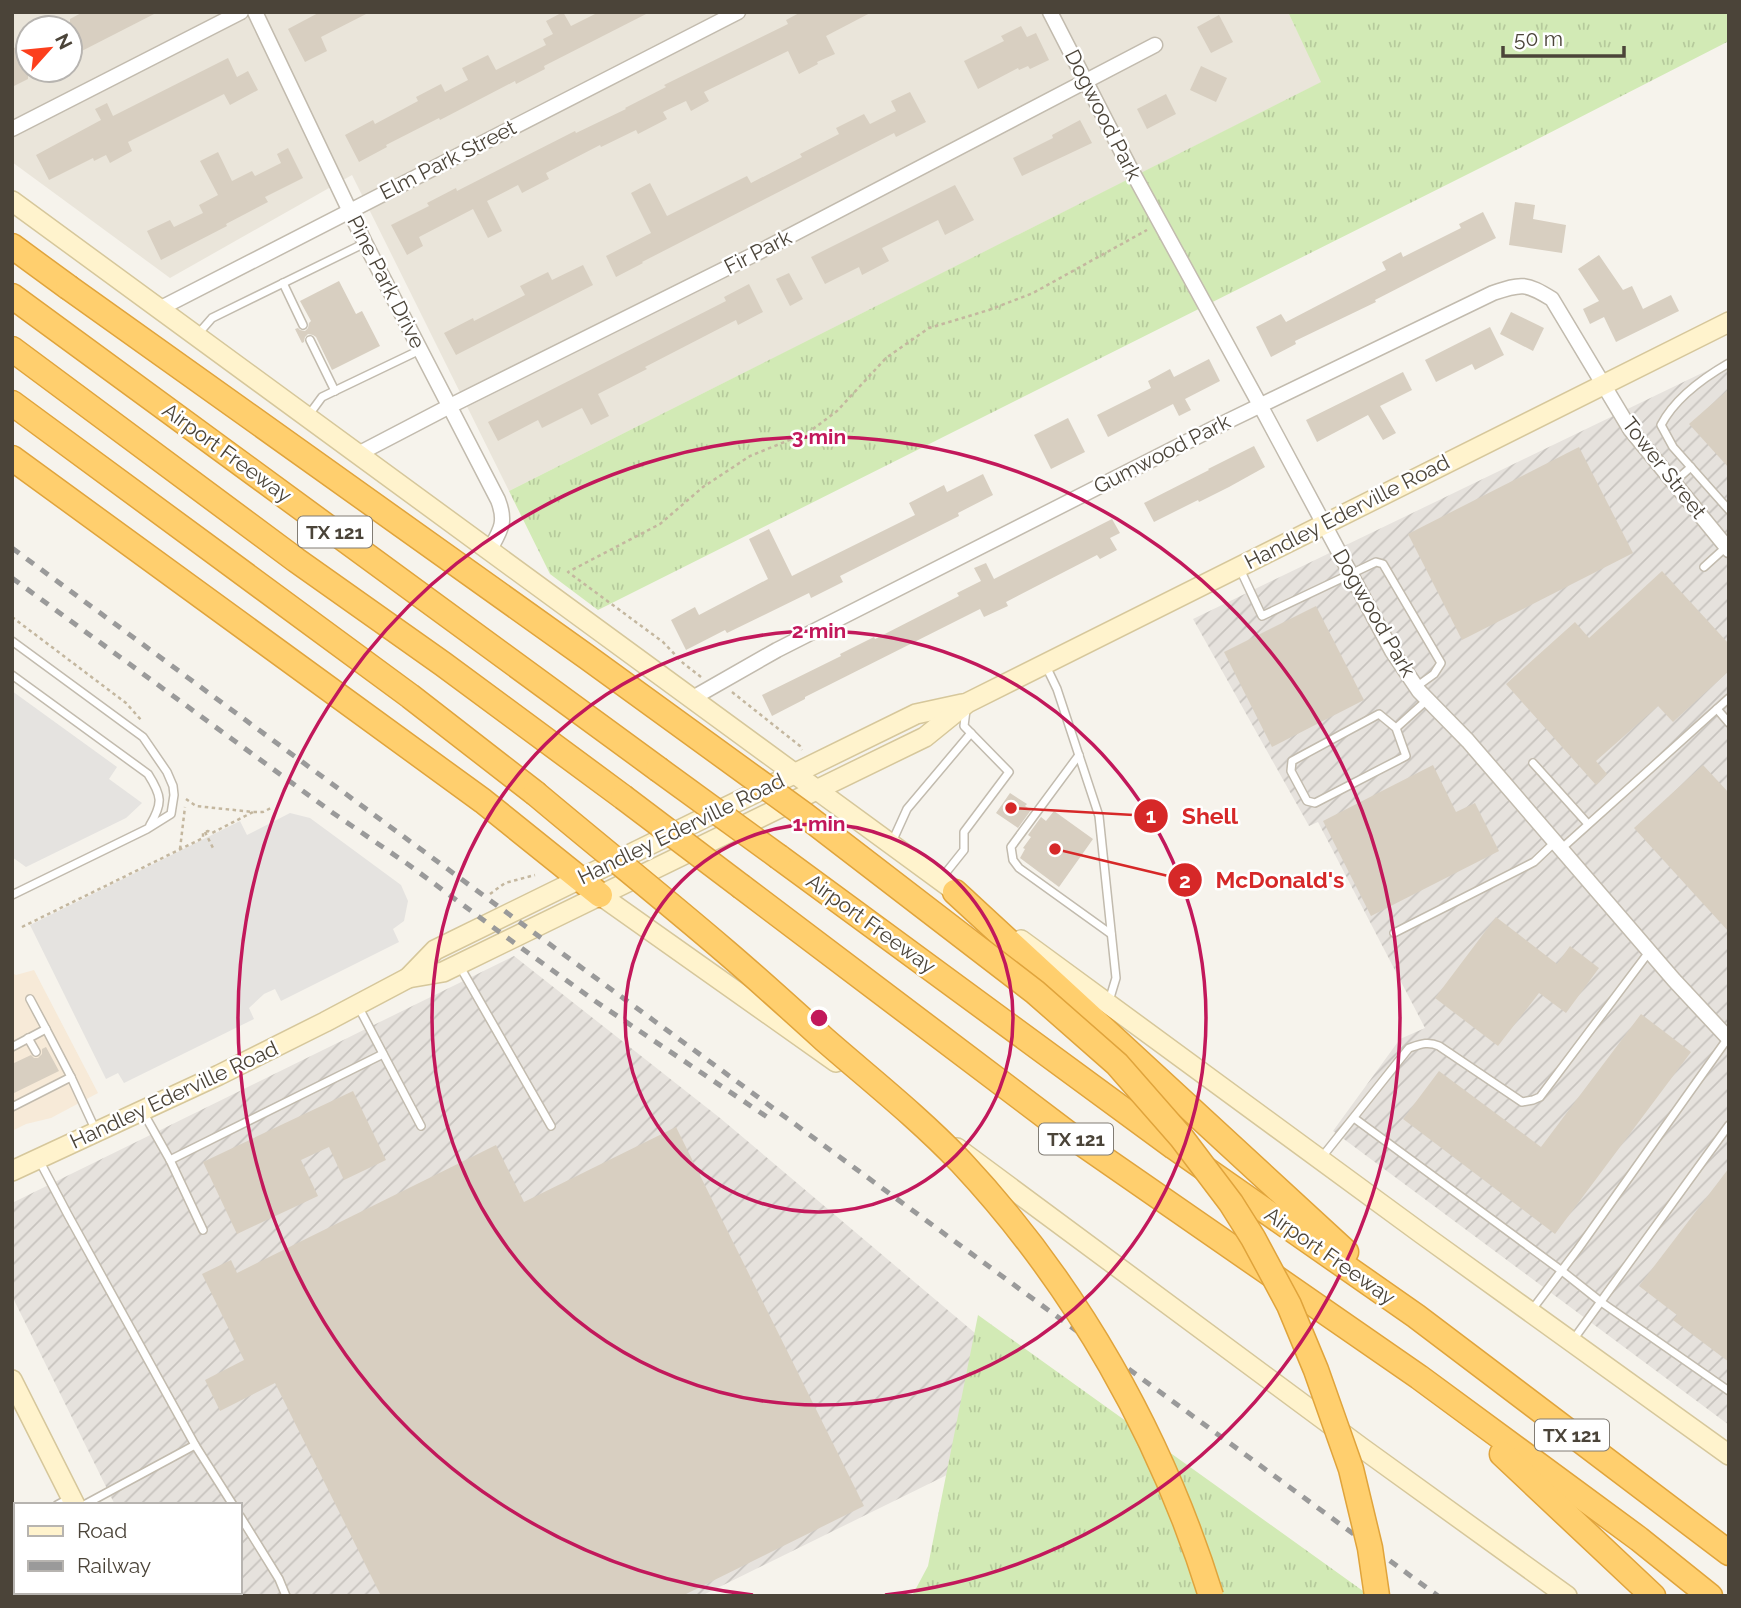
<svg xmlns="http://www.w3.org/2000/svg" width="1741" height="1608" font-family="Raleway,sans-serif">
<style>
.residential{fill:#eae5da;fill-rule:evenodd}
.commercial{fill:#f7ead8}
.industrial{fill:url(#industrial-furrows)}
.grass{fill:url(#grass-tufts)}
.parking{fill:#e5e3e0}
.building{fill:#d8cfc1}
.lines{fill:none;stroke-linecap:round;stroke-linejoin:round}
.lane-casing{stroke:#c2bbae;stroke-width:10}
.street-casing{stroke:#c2bbae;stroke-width:17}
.secondary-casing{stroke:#d6c79b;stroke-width:22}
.highway-casing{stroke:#e0a43c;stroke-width:27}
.path{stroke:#c4b79f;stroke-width:2.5;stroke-dasharray:3.5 3.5;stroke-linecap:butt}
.lane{stroke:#fff;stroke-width:7}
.street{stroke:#fff;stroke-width:14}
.secondary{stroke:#fff3cd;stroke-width:19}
.highway{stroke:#ffcf6e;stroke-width:24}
.rail{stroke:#9a9a9a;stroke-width:5;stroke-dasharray:9 9;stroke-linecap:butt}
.highway-bridge-casing{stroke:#e0a43c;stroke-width:27;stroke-linecap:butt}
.highway-bridge{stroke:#ffcf6e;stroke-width:24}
.ring{fill:none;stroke:#c2185b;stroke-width:3.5}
.labels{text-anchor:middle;stroke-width:5;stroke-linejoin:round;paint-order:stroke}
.shield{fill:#fff;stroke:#817c74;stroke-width:2}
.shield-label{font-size:19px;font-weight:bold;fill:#4b4439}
.street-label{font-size:21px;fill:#4b4439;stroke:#fff}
.centre{fill:#c2185b;stroke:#fff;stroke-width:3.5}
.ring-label{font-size:21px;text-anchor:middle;font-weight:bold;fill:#c2185b;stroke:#fff;stroke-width:5;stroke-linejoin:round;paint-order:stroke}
.leader{fill:none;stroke:#d62828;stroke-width:2.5}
.callout-dot{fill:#d62828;stroke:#fff;stroke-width:2.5}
.mark-label{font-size:21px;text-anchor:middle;font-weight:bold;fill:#fff}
.callout-label{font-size:23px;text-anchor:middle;font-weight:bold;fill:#d62828;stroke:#fff;stroke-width:5;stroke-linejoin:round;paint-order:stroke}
</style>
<defs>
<pattern id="industrial-furrows" width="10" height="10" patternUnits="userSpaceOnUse" patternTransform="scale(1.75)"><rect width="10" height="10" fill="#e6e2dd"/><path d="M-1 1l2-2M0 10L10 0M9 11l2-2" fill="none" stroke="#c7c3be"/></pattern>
<pattern id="grass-tufts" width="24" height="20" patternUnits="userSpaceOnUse" patternTransform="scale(1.75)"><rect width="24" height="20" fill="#d2eab5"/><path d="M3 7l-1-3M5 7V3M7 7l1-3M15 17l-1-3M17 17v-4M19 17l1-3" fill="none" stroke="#b6ca9c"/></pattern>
</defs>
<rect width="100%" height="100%" fill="#f6f3ec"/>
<path class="residential" d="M12,12H1288L1322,82L509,491L352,175L170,278L12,162ZM28,28H70V70H28Z"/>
<path class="commercial" d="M34,970L98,1093L51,1118L26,1124L12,1131V973L16,975Z"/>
<g class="industrial">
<path d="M1729,360V1425L1333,1131L1400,1039L1425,1028L1318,822L1309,826L1193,619Z"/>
<path d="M514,956L720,1118L1071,1414L701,1596H160L158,1592H240V1505H115L12,1296V1203Z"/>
</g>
<g class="grass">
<path d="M1288,12H1729V41L1522,147L598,610L550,574L509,491L1321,82Z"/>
<path d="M978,1315L1370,1596H912L928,1566Z"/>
</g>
<g class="parking">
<path d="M12,691L117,767L109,779L142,803L126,818L26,867L12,857Z"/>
<path d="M290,813L310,818L401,885L408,901L404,921L393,929L399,942L281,1001L275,989L264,994L249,1008L254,1019L124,1083L118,1073L106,1079L30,925L240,821L247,835Z"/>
</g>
<g class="building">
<path d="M83,12H158L70,57V19Z"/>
<path d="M320,12H370L321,37L327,51L305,62L288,29Z"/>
<path d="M563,12L571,26L599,12H650L544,66L545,69L516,84L515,81L440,120L439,118L386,145L387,147L359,162L345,135L373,120L375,124L418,101L416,97L441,84L445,92L468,80L462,68L488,55L496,70L546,45L543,39L553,34L546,21Z"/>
<path d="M801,12H872L826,36L835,54L817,62L818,64L799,74L788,51L704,92L709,101L691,111L686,101L663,112L667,119L638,134L636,130L601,147L600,145L546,173L549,179L522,193L518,185L487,201L502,231L488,238L473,209L419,237L423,246L407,255L391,225L429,206L427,203L456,188L457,191L575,131L576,133L626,109L625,108L666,87L664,85L788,24L786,20Z"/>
<path d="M1219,15L1233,42L1211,53L1197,27Z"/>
<path d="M1021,26L1027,37L1036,33L1049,60L1030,69L1028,66L1019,70L1018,68L978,89L964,61L1004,41L1001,36Z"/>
<path d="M28,41V79L12,87V49Z"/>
<path d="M228,58L237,77L248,71L258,90L230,105L224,94L128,142L132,151L110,163L106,155L94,161L93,158L49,180L36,155L101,120L95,109L107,103L113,116Z"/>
<path d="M1201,66L1227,78L1216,102L1190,90Z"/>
<path d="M910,92L926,122L896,137L894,133L642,262L643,263L616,277L606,256L651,233L631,193L650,183L667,216L747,176L751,183L802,157L800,154L839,134L836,128L864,114L870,124L896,111L891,101Z"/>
<path d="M1166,94L1176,114L1147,129L1137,109Z"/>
<path d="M1080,120L1092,143L1022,176L1013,158L1053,138L1052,135Z"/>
<path d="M288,148L303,178L265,197L268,202L226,224L227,226L161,260L147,231L170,220L174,227L203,213L199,205L218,195L200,161L218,152L232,181L252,171L255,176L281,163L277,154Z"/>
<path d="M955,185L974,220L945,235L938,220L882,248L889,261L862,275L859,267L825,284L811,257Z"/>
<path d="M1515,202L1535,205L1533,219L1566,225L1562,253L1509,245Z"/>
<path d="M1483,212L1496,238L1375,300L1376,302L1295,341L1296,344L1271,357L1256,327L1281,314L1286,322L1386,270L1382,262L1401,252L1403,257L1461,228L1459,224Z"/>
<path d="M1599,255L1623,290L1632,286L1643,309L1671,295L1679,311L1616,342L1604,317L1590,324L1583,309L1599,301L1578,269Z"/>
<path d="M583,265L593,285L456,355L444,333L473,318L474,321L525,295L520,286L548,272L552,280Z"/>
<path d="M789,273L803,299L790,306L776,279Z"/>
<path d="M339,281L356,314L362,311L380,346L332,370L316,337L313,335L308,334L305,337L304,342L302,343L295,329L298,328L300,330L305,331L308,328L309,323L311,321L300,301Z"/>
<path d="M749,284L763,312L738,325L736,320L645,367L647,369L598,394L609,416L591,425L582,408L542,428L538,420L498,441L488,422L726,301L724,297Z"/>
<path d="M1511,312L1544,328L1533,351L1500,334Z"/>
<path d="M1490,327L1504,355L1475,370L1472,364L1436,382L1425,360Z"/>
<path d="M1209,359L1220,381L1185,399L1191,410L1179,416L1173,404L1108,437L1097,415L1151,388L1148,381L1170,369L1174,377Z"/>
<path d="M1403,372L1412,390L1380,406L1396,433L1383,440L1368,415L1317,442L1306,420Z"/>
<path d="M1729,389V468L1689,424Z"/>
<path d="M1068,418L1085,452L1051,469L1034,435Z"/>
<path d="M1254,446L1265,467L1229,487L1199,502L1198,500L1154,522L1144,503L1209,470L1208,469Z"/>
<path d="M1579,447L1633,553L1462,640L1408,534Z"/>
<path d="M983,474L993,495L958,513L959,516L840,576L843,582L811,598L809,593L727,633L725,630L686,650L671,620L695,607L699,615L768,579L749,539L769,529L792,576L915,515L909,503L944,485L947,492Z"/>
<path d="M1112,519L1120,533L1110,538L1117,550L1100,559L1097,555L1006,602L1008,606L984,617L980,609L805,697V699L772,716L762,695L841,656L840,654L874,637L875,639L959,596L957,593L981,581L974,568L986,563L994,579Z"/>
<path d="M1662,571L1729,644V671L1673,722L1658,706L1596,761L1607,774L1596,785L1506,684L1575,622L1589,638Z"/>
<path d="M1316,606L1364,700L1272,747L1224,652Z"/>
<path d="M1433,765L1456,812L1475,803L1499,851L1371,916L1323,821Z"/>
<path d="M1703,765L1729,793V932L1634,828Z"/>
<path d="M1010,793L1027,804L1025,806L1031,810L1018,828L996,813Z"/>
<path d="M1054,811L1093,839L1059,887L1020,858L1025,849L1023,848L1031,837L1028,835L1041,817L1046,821Z"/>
<path d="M1496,917L1557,964L1570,946L1599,968L1566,1013L1539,993L1498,1046L1435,998Z"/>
<path d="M1641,1014L1691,1052L1555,1234L1403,1119L1439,1071L1541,1147Z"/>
<path d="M46,1047L59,1071L12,1094V1064L31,1055L34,1058H38L42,1054V1049Z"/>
<path d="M353,1091L386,1160L344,1180L329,1147L301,1160L318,1196L237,1234L203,1162Z"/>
<path d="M676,1127L864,1506L682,1596H381L275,1383L220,1411L205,1380L244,1360L202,1274L231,1260L237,1273L496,1145L524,1202Z"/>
<path d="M1729,1168V1362L1673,1320L1677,1315L1639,1286Z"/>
</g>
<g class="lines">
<g class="lane-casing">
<g id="lane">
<path d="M283,283L303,325"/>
<path d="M198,334L212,318L365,243"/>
<path d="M310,340L335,391"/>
<path d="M1729,363C1703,378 1675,398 1661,425L1673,447L1729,510"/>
<path d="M308,416L322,397L420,350"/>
<path d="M1674,482L1691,467"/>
<path d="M1239,567L1262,616L1376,562L1383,564L1441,663L1434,674L1416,687"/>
<path d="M1704,567L1726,547"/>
<path d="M12,641L143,737L167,772L173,786L174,795L171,814L147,829L12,895"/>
<path d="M1045,664L1057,689L1099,816L1116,978L1109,1001"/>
<path d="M12,675L148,774C162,796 163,803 150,825"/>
<path d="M1717,709L1729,723"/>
<path d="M1396,728L1379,714L1292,761L1291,771L1307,801L1315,803L1406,756L1396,728L1427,700"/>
<path d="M1079,755L1011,847L1013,860L1019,868L1111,934"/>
<path d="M1533,763L1588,824"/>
<path d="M892,842L907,809L971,733"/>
<path d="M1561,849L1729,698"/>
<path d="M940,880L964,850V832L1009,772L964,726L966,710"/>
<path d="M1394,933L1534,862L1555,842"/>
<path d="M459,965L551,1126"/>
<path d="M30,999L46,1029"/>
<path d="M358,1006L421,1126"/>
<path d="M28,1038L36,1052"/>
<path d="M12,1047L46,1029L71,1077"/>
<path d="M12,1107L71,1077L96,1131"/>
<path d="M143,1112L170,1160"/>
<path d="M1354,1118L1562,1271L1601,1302L1729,1391"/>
<path d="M1322,1157L1409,1048C1421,1044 1428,1041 1439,1046L1522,1102L1533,1100L1540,1097L1649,952"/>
<path d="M39,1160L68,1215L195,1445"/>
<path d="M203,1230L170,1160L383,1054"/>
<path d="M1531,1311L1578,1249L1728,1038"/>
<path d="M1573,1340L1729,1125"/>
<path d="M57,1505L70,1498"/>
<path d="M84,1505L195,1445L233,1505"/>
<path d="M240,1516L279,1579L286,1596"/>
<path d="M12,1527L16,1526"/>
<path d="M86,1596L93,1592"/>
</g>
</g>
<g class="street-casing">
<g id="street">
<path d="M255,12L365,243L498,500C507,523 500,531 489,551"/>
<path d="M1050,12L1128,164L1260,405L1392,651L1419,691L1468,741L1674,980L1729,1039"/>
<path d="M12,129L241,12"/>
<path d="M159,309L738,12"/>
<path d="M358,454L450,406L755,254L1155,45"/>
<path d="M691,699L777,650L1226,422L1493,293C1522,283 1526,283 1552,299L1630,429L1729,550"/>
</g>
</g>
<g class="secondary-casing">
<g id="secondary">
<path d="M12,201L966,899"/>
<path d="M600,895L836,1062"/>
<path d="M1021,940L1422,1234L1729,1455"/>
<path d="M408,978L435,950L916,714L962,704"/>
<path d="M957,1148L1362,1448L1567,1596"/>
<path d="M12,1171L219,1075L325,1022L408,978L443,972L925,737L967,703L1729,322"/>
<path d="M12,1380L75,1505"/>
<path d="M118,1592L120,1596"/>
</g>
</g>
<g class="highway-casing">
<g id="highway">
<path d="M12,246L68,287"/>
<path d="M12,296L658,769"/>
<path d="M12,349L296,560L443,664L623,797"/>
<path d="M12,403L410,696L535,793"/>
<path d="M12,458L483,801L600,895"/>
<path d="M779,857L1174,1147L1416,1316L1729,1553"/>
<path d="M742,887L1074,1138L1419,1377L1639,1539L1710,1596"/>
<path d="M955,892L1346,1252"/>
<path d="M1502,1454L1653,1596"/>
</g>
</g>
<g class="path">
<path d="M12,617L126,703L142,721"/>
<path d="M701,677L683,663L663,642L568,572L660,524L703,487L750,456L809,432L837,411L886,358L929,328L989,310L1033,293L1147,230"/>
<path d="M732,692L800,746L802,750"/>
<path d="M186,799L196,806L253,812H263L273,807"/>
<path d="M205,832L214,850"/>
<path d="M180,849L185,807"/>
<path d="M490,894L505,883L535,875"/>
<path d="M22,927L203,838V833L208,831L212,833L253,812"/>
</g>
<use href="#lane" class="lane"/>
<use href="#street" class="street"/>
<use href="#secondary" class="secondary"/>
<use href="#highway" class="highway"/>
<g class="rail">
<path d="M12,548L529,929L1438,1596"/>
<path d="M12,578L333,813L409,865L509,939L595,1001L770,1119"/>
</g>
<g class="highway-bridge-casing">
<g id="highway-bridge">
<path d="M68,287L587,657L806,816L1035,992L1117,1064L1181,1137L1231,1203L1253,1238L1289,1305L1316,1370L1351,1469L1370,1548L1377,1596"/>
<path d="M658,769L779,857"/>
<path d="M535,793C598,846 662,897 725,951C759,980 792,1010 825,1040C871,1080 919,1118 961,1162C1076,1285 1161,1435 1211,1596"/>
<path d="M623,797L742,887"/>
</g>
</g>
<use href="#highway-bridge" class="highway-bridge"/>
</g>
<g class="ring">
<circle cx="819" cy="1018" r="194"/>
<circle cx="819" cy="1018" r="387"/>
<path d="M753 1595A581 581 0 1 1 885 1595"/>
</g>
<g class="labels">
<g class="shield">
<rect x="298" y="516.5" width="74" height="31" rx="5"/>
<rect x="1039" y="1123.5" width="74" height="31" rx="5"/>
<rect x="1535" y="1419.5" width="74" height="31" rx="5"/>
</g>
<g class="shield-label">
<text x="335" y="539">TX 121</text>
<text x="1076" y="1146">TX 121</text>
<text x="1572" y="1442">TX 121</text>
</g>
<g class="street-label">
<text transform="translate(1103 115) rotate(63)" y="7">Dogwood Park</text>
<text transform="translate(448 160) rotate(-27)" y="7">Elm Park Street</text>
<text transform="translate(758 252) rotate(-27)" y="7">Fir Park</text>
<text transform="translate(386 282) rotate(63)" y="7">Pine Park Drive</text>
<text transform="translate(227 453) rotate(36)" y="7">Airport Freeway</text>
<text transform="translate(1162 454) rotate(-27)" y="7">Gumwood Park</text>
<text transform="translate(1664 468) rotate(52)" y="7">Tower Street</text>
<text transform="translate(1347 512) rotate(-27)" y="7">Handley Ederville Road</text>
<text transform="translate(1374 613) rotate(60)" y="7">Dogwood Park</text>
<text transform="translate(681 829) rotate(-26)" y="7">Handley Ederville Road</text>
<text transform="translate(871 924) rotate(36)" y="7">Airport Freeway</text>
<text transform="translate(174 1095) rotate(-25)" y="7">Handley Ederville Road</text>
<text transform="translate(1330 1256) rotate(35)" y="7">Airport Freeway</text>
</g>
</g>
<circle cx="819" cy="1018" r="10" class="centre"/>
<g class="ring-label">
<text x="819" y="444">3 min</text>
<text x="819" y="638">2 min</text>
<text x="819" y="831">1 min</text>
</g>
<path class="leader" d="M1011 808L1151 816M1055 849L1185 880"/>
<g class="callout-dot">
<circle cx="1011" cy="808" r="7"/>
<circle cx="1055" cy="849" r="7"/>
<circle cx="1151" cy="816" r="18"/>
<circle cx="1185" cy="880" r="18"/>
</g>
<g class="mark-label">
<text x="1151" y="823">1</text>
<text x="1185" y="888">2</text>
</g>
<g class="callout-label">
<text x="1210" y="824">Shell</text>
<text x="1280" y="888">McDonald's</text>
</g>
<rect width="1741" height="1608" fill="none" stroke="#4b4439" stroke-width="28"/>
<rect x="14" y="1503" width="228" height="91" fill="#ffffff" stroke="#b7b4b0" stroke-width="2"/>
<rect x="28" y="1526" width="35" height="10" fill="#fff3cd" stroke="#b7b4b0" stroke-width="2"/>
<text x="77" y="1538" font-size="21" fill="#4b4439">Road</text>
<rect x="28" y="1561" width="35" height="10" fill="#9a9a9a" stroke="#b7b4b0" stroke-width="2"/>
<text x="77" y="1573" font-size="21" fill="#4b4439">Railway</text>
<g transform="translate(49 49) rotate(63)"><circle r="33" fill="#ffffff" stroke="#b7b4b0" stroke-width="2"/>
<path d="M0-5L12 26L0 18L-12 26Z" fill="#fc3f1d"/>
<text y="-10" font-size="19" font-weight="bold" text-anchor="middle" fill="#4b4439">N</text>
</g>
<path d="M1503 46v10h121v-10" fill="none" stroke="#4b4439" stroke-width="3.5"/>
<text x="1514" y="46" font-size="21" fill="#4b4439" stroke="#ffffff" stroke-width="5" paint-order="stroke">50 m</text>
</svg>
